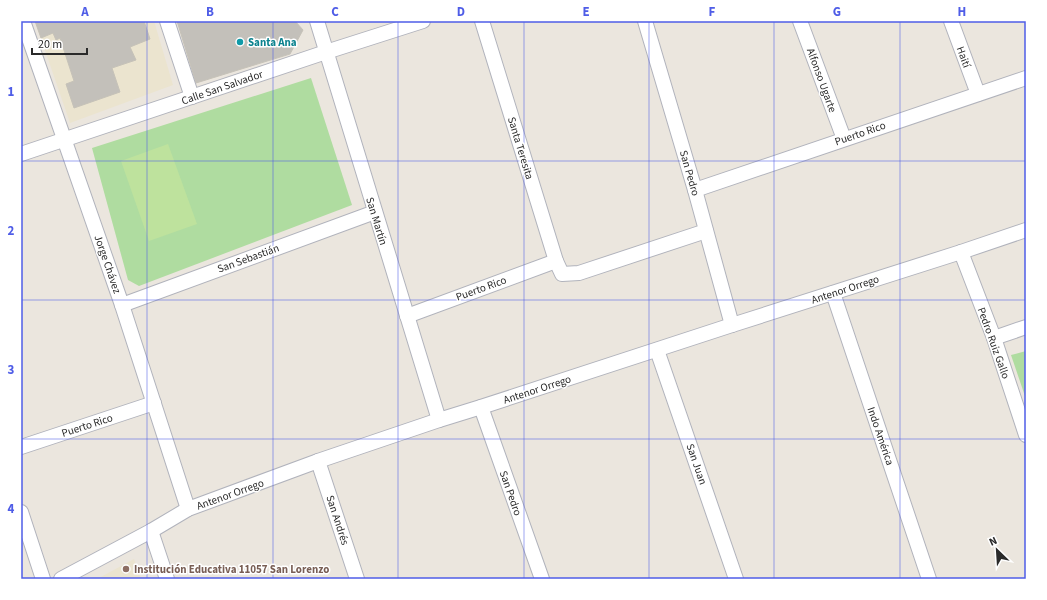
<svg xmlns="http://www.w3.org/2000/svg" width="1047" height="600" font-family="'Source Sans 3',sans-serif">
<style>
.education{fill:#ebe4cf}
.green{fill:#afdca0}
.pitch{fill:#bee29d}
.building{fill:#c3c0ba;stroke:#c6c2b8}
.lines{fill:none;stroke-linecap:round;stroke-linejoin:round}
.minor-casing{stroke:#b1b3bc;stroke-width:16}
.minor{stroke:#fff;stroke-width:14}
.grid{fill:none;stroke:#4f5de7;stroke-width:1;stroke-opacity:0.55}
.culture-dot{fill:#0f9aa8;stroke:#fff;stroke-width:1.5}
.education-dot{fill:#8d6e63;stroke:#fff;stroke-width:1.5}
.labels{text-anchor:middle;stroke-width:3;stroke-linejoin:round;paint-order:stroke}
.culture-label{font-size:11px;font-weight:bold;fill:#0d838f;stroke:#fff;text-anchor:start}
.street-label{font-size:11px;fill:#2a2a2a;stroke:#fff}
.education-label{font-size:11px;font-weight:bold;fill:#785e54;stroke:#fff;text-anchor:start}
.neatline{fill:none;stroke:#4f5de7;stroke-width:1.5}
.grid-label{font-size:13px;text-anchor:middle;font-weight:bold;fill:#4f5de7}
</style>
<rect width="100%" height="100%" fill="#ebe6de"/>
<g class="education">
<path d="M35,21H154L173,85L70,123Z"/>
<path d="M134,559L141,579H97Z"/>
</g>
<g class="green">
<path d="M311,78L352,205L139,286L128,280L92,148Z"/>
<path d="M1026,351V399L1011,355Z"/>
</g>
<path class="pitch" d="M168,144L197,224L149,241L121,161Z"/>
<g class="building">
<path d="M35,21H144L150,39L130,47L136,60L112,68L120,92L74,108L66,84L74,81L60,38L56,40L53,33L41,38Z"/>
<path d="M177,21H295L303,30L290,54L196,83Z"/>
</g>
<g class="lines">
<g class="minor-casing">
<g id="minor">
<path d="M23,21L122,305L188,509"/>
<path d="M167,21L192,97"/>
<path d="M317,21L439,420"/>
<path d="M482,21L556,261L562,274L579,273L706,231"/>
<path d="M645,21L695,190L732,325"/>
<path d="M800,21L844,139"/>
<path d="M951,21L978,94"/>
<path d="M21,154L326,52L423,21"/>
<path d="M695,190L1026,78"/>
<path d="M961,252L994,338L1026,435"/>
<path d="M833,293L929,579"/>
<path d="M122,305L375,212"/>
<path d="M407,316L556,261"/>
<path d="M994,338L1026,327"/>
<path d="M657,350L736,579"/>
<path d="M481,407L542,579"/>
<path d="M21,447L154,403"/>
<path d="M318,461L357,579"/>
<path d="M21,512L43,579"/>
<path d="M151,531L167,579"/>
<path d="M61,579L151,531L188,509L318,461L439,420L481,407L732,325L961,252L1026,230"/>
</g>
</g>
<use href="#minor" class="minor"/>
</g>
<path class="grid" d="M147,21V579M273,21V579M398,21V579M524,21V579M649,21V579M774,21V579M900,21V579M21,161H1026M21,300H1026M21,439H1026"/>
<circle class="culture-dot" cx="240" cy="42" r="4"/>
<circle class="education-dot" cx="126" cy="569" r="4"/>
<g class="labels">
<g class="culture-label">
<text x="248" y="46">Santa Ana</text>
</g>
<g class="street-label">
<text transform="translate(964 57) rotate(70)" y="4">Haití</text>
<text transform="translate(822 80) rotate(70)" y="4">Alfonso Ugarte</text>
<text transform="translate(222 87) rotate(-19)" y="4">Calle San Salvador</text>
<text transform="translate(860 133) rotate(-19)" y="4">Puerto Rico</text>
<text transform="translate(521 148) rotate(73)" y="4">Santa Teresita</text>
<text transform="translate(690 173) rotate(74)" y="4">San Pedro</text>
<text transform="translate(377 221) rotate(73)" y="4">San Martín</text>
<text transform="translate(248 258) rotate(-20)" y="4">San Sebastián</text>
<text transform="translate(108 264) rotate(71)" y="4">Jorge Chávez</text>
<text transform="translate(481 288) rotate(-20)" y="4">Puerto Rico</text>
<text transform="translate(845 289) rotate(-18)" y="4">Antenor Orrego</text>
<text transform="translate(994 343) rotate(70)" y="4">Pedro Ruiz Gallo</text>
<text transform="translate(537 389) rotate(-18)" y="4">Antenor Orrego</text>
<text transform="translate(87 425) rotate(-18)" y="4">Puerto Rico</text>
<text transform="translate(881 436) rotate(71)" y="4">Indo América</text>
<text transform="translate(697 464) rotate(71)" y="4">San Juan</text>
<text transform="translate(511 493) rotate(71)" y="4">San Pedro</text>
<text transform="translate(230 494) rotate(-20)" y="4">Antenor Orrego</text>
<text transform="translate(338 520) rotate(72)" y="4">San Andrés</text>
</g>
<g class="education-label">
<text x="134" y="573">Institución Educativa 11057 San Lorenzo</text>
</g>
</g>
<rect width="1047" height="600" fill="none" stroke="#ffffff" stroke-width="44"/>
<g transform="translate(997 550) rotate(335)" stroke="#ffffff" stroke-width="3" paint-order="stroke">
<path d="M0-3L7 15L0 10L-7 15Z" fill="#2a2a2a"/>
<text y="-6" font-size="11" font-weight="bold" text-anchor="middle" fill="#2a2a2a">N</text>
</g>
<path d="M32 48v6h55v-6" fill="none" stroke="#2a2a2a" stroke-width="2"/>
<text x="38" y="48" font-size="12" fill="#2a2a2a" stroke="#ffffff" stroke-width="3" paint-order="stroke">20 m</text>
<rect x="22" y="22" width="1003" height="556" class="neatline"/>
<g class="grid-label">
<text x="85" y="16">A</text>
<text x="210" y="16">B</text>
<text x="335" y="16">C</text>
<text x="461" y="16">D</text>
<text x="586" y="16">E</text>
<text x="712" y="16">F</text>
<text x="837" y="16">G</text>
<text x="962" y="16">H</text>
<text x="11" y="96">1</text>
<text x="11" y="235">2</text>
<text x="11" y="374">3</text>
<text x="11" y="513">4</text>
</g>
</svg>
